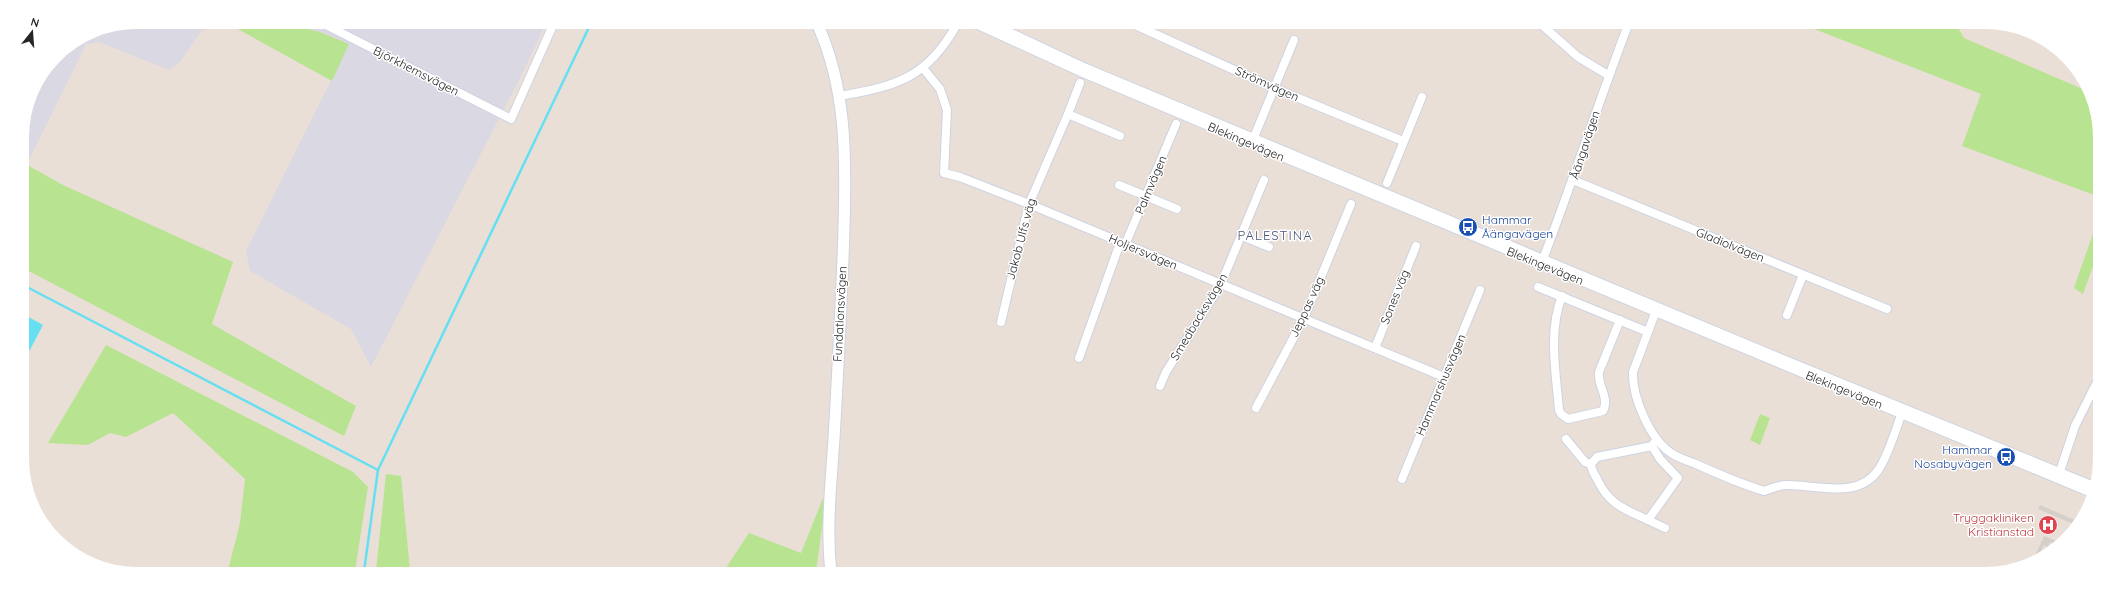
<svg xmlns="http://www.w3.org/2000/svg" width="2122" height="596" font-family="Quicksand,sans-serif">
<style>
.industrial{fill:#dad8e2}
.green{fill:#b8e391}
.plaza{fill:#d5cfca}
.water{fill:#65dff1}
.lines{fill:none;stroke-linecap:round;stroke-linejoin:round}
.stream{stroke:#65dff1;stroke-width:2.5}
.street-casing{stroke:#ccd3e1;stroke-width:10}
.secondary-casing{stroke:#ccd3e1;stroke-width:13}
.street{stroke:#fff;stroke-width:8}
.secondary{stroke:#fff;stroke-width:11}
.labels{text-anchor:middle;stroke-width:3;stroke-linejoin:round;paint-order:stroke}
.street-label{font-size:12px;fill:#262626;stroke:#fff}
.transit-label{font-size:12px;fill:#164399;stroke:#fff;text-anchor:start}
.health-label{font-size:12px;fill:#be3a42;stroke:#fff;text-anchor:end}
.neighbourhood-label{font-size:13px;letter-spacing:1px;fill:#475677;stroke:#fff}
</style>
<rect width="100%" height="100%" fill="#eadfd7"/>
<g class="industrial">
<path d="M137,22H209L211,24L200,33L180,62L169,70L99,42L86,44L27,164L22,162V129L31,93L56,55L93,31Z"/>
<path d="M280,22L546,23L523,72L371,367L351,329L250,271L246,251L349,44L320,32Z"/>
</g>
<g class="green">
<path d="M225,22H280L320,32L349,44L332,81Z"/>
<path d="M1804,25L1957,26L1964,38L2085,90L2098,114L2097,196L1962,146L1981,94Z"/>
<path d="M22,162L63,185L233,262L212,324L356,406L344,436L23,268Z"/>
<path d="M2097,222V255L2083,294L2074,288Z"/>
<path d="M106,345L353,472L368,487L355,571L228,570L240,523L245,479L173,413L126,437L110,433L88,445L48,443Z"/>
<path d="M1760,414L1770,418L1760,445L1750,440Z"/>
<path d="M386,474L401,476L410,571H376Z"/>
<path d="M823,498L825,505L816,572L724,571L749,533L801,553Z"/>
</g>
<g class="plaza">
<path d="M2040,505L2075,520L2078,515L2083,518L2078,526L2038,509Z"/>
<path d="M2044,536L2062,543L2059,546L2050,542L2048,547L2044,545L2039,556L2034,558Z"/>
</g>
<path class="water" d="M23,314L43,325L24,361Z"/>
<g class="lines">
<g class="stream">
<path d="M23,285L378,470"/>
<path d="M364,571L378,470L591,23"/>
</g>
<g class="street-casing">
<g id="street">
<path d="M320,22L511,119L554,23"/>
<path d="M976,24L1083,73L1251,144L2094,494"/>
<path d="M992,24L1086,68L1773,355L2096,487"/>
<path d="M1133,24L1274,88L1403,141"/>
<path d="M1542,25L1578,57L1608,75"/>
<path d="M923,68L940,89L947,110L944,173L960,177L1029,204L1444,377"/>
<path d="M840,96C898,86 928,77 957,24"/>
<path d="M1068,114L1080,83"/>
<path d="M1252,142L1294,40"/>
<path d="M1573,180L1887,309"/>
<path d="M1387,183L1422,97"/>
<path d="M1119,185L1177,209"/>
<path d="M1242,236L1269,247"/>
<path d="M1125,245L1176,124"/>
<path d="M1542,262C1572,183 1598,104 1628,25"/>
<path d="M1538,287L1648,332"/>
<path d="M1562,296C1548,331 1556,374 1559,410L1561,414L1568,419L1603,411C1610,397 1597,386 1599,372L1620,320"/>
<path d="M1657,308L1633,372C1632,397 1650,439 1671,453C1678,458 1688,461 1696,464C1718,474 1741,484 1764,491C1772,488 1777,486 1785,485C1816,484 1858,501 1879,469C1890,451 1896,429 1903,409"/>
<path d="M1787,315L1803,275"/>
<path d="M1001,322L1029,204L1068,114L1120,136"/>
<path d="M1375,348L1416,246"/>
<path d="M1079,358L1120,243"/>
<path d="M1160,386L1166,372L1221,284L1264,180"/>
<path d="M1256,408L1304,318L1351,204"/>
<path d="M1566,439L1585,462L1591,464"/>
<path d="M1652,446L1660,459L1678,478L1648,520C1624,509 1610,505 1598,481C1595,475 1591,470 1591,464L1597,457L1652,446L1656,440"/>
<path d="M2058,477L2075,426L2097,382"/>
<path d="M1402,479L1480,290"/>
<path d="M1648,520L1665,528"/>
</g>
</g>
<g class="secondary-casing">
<path id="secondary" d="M817,23C847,89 846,157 844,228C842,298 838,368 834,439C831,483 826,528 831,572"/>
</g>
<use href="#street" class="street"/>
<use href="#secondary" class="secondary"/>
</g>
<defs>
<g id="bus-disc" transform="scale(1)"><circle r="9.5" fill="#1a4fb4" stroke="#fff"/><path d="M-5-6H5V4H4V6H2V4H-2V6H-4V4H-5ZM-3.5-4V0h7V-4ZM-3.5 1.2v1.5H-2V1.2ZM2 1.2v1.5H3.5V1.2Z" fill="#fff"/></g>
<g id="hospital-disc" transform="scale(1)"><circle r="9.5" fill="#e0444e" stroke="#fff"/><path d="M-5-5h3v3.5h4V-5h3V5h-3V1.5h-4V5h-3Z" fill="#fff"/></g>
</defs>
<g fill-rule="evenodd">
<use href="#bus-disc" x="1468" y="227"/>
<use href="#bus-disc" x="2006" y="457"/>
<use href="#hospital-disc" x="2048" y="525"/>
</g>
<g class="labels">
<g class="street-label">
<text transform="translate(416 71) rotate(27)" y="4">Björkhemsvägen</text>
<text transform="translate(1267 84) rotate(24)" y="4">Strömvägen</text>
<text transform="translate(1246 142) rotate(23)" y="4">Blekingevägen</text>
<text transform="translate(1585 145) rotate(-72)" y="4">Åängavägen</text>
<text transform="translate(1151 185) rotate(-67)" y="4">Palmvägen</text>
<text transform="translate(1021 239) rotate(-75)" y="4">Jakob Ulfs väg</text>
<text transform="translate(1730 245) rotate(22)" y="4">Gladiolvägen</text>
<text transform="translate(1143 252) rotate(23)" y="4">Holjersvägen</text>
<text transform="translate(1545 266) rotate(22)" y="4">Blekingevägen</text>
<text transform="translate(1395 297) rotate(-68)" y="4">Sones väg</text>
<text transform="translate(1307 307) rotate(-65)" y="4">Jeppas väg</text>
<text transform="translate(840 314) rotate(-87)" y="4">Fundationsvägen</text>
<text transform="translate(1199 317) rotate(-59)" y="4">Smedbacksvägen</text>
<text transform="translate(1441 385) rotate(-67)" y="4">Hammarshusvägen</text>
<text transform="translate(1844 390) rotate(22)" y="4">Blekingevägen</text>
</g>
<g class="transit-label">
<text x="1482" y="224">Hammar<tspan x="1482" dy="14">Åängavägen</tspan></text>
<text x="1992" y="454" text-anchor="end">Hammar<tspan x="1992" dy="14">Nosabyvägen</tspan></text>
</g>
<g class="health-label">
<text x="2034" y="522">Tryggakliniken<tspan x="2034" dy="14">Kristianstad</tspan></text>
</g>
<g class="neighbourhood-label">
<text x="1275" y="240">PALESTINA</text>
</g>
</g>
<path d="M0 0H2122V596H0ZM137 29H1985A108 108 0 0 1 2093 137V459A108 108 0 0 1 1985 567H137A108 108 0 0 1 29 459V137A108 108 0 0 1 137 29Z" fill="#fff" fill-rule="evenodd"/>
<g transform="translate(32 32) rotate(17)" stroke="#ffffff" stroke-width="3" paint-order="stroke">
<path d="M0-3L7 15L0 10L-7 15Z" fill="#262626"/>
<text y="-6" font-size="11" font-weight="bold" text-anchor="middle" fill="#262626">N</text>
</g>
</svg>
